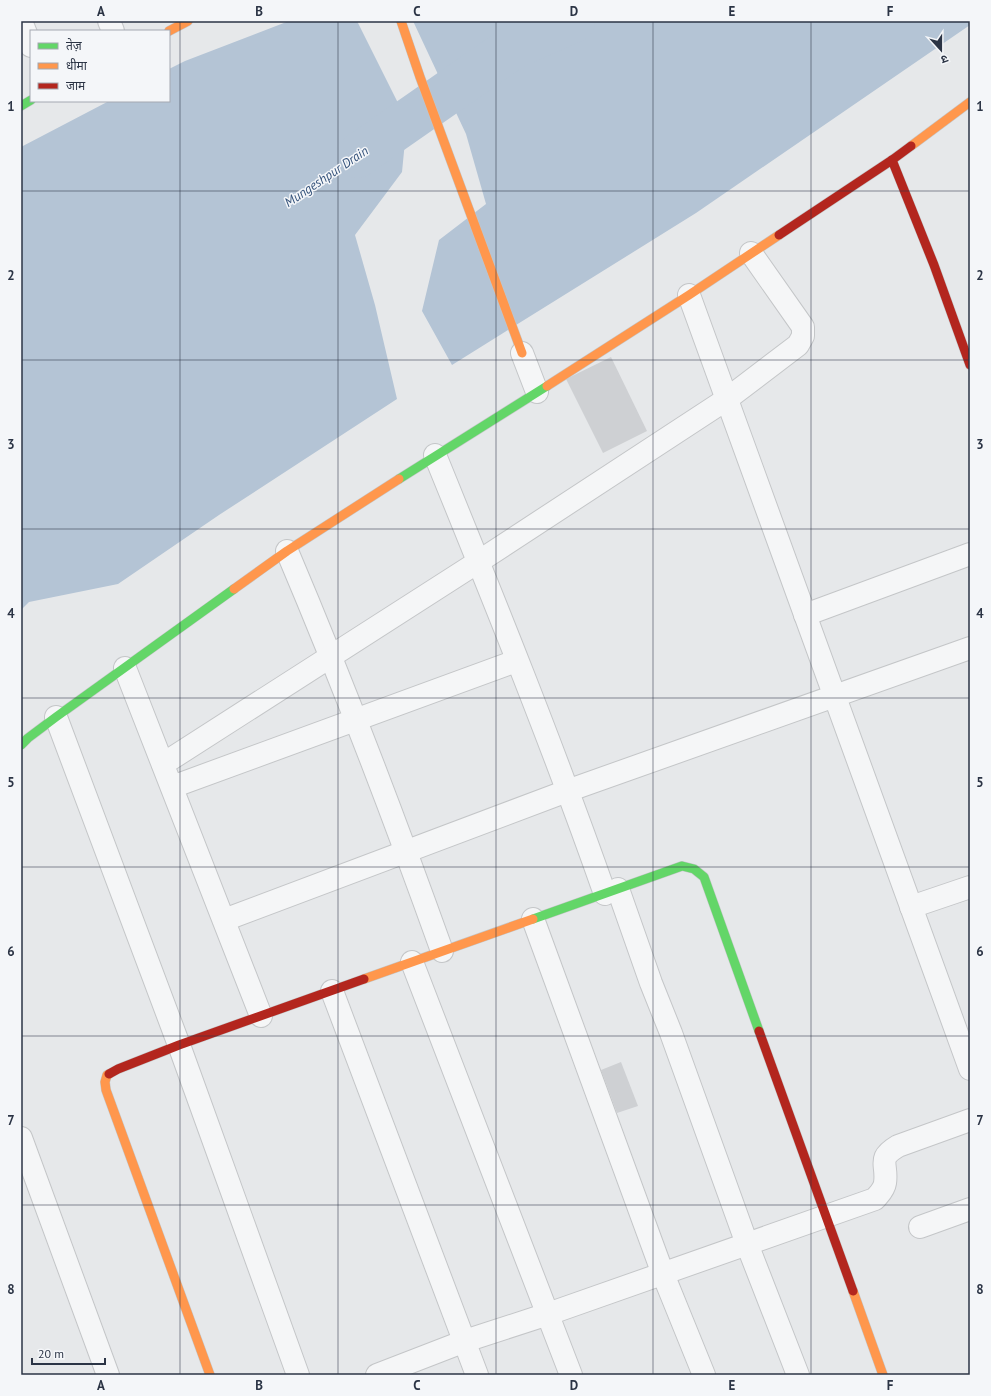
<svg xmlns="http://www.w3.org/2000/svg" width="991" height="1396" font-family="'PT Sans','Noto Sans Devanagari',sans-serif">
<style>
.water{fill:#b4c4d5}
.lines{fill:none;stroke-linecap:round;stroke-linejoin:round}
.river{stroke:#b4c4d5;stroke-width:44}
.building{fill:#ced0d3}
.street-casing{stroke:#c4c6c8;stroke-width:24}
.fast-casing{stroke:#c4c6c8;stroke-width:10}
.slow-casing{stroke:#c4c6c8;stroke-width:10}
.jam-casing{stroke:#c4c6c8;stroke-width:10}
.street{stroke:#f5f6f7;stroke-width:22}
.fast{stroke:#63d668;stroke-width:9}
.slow{stroke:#ff974d;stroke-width:9}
.jam{stroke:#b3261e;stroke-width:9}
.grid{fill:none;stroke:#2b3445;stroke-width:1;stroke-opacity:0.55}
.labels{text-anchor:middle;stroke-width:3;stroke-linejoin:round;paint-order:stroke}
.water-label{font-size:13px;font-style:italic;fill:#34527a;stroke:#f4f6f9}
.neatline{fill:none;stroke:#2b3445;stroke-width:1.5}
.grid-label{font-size:13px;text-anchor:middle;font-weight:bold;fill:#2b3445}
</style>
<rect width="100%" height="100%" fill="#e6e8ea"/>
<g class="water">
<path d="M289,21H357L407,121L402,172L355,235L375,305L397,399L219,515L118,584L29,602L21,610V147L109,101H169V69L185,61Z"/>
<path d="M413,21H970V25L696,213L452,365L422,311L439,240L486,204L466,134Z"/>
</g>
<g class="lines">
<path class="river" d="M357,156L512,48L573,21"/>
</g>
<g class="building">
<path d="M611,357L647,431L603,453L566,379Z"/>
<path d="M621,1062L638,1106L617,1113L601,1070Z"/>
</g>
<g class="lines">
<g class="street-casing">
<g id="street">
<path d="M21,21L31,46"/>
<path d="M109,21L113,31"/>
<path d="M689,295L970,1069"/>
<path d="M522,353L537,392"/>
<path d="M435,455C494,600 553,746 605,894"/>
<path d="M287,551C343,683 394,817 442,951"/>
<path d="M805,615L970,554"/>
<path d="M125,668L261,1016"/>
<path d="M56,717L179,1045L298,1375"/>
<path d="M163,764L478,562L727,399L798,345L803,336V327L751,253"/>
<path d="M172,787L516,661"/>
<path d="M618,889L651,983L671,1033L747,1244L798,1375"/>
<path d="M911,907L970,887"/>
<path d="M533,919L663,1274L704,1375"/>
<path d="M224,920L567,791L970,648"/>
<path d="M412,962L571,1375"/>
<path d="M332,991L477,1375"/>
<path d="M21,1138L108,1375"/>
<path d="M920,1227L970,1209"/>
<path d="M377,1375L465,1341L548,1314L875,1199C879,1194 884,1190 885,1183C888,1164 876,1159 898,1146L970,1120"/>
</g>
</g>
<g class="fast-casing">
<g id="fast">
<path d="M21,106L31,100"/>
<path d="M399,479L547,386"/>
<path d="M21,745L28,738L56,717L234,589"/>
<path d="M533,919L682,866L694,869L704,877L759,1031"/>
</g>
</g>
<g class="slow-casing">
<g id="slow">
<path d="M401,21L420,77L522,353"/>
<path d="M169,31L188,21"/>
<path d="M911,146L970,102"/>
<path d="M547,386L689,295L779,235"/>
<path d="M234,589L287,551L399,479"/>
<path d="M364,979L533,919"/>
<path d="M109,1074L107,1075L105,1082L106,1090L210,1375"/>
<path d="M853,1291L883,1375"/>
</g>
</g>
<g class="jam-casing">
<g id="jam">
<path d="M892,160L934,265L970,365"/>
<path d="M779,235L892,160L911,146"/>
<path d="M759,1031L853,1291"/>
<path d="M109,1074L118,1069L179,1045L364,979"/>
</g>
</g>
<use href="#street" class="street"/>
<use href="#fast" class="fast"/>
<use href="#slow" class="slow"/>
<use href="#jam" class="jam"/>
</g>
<path class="grid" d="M180,21V1375M338,21V1375M496,21V1375M653,21V1375M811,21V1375M21,191H970M21,360H970M21,529H970M21,698H970M21,867H970M21,1036H970M21,1205H970"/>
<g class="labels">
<g class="water-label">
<text transform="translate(326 176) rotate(-34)" y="5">Mungeshpur Drain</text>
</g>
</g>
<rect width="991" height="1396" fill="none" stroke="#f4f6f9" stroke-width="44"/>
<rect x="30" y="30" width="140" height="72" fill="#f4f6f9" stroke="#a4a8b1"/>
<rect x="38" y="43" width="20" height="6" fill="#63d668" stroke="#a4a8b1"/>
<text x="66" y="50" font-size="12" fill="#2b3445">तेज़</text>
<rect x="38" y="63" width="20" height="6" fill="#ff974d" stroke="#a4a8b1"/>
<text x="66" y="70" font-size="12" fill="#2b3445">धीमा</text>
<rect x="38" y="83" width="20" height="6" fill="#b3261e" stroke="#a4a8b1"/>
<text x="66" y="90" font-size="12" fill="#2b3445">जाम</text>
<g transform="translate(941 50) rotate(159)" stroke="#f4f6f9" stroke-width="3" paint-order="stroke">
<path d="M0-3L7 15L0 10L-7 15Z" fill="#2b3445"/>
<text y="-6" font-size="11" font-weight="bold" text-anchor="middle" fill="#2b3445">उ</text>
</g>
<path d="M32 1358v6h73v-6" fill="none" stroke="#2b3445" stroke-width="2"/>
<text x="38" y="1358" font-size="12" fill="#2b3445" stroke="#f4f6f9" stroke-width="3" paint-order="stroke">20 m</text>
<rect x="22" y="22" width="947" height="1352" class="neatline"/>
<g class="grid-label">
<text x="101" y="16">A</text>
<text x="259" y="16">B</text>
<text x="417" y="16">C</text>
<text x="574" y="16">D</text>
<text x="732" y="16">E</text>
<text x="890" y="16">F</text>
<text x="11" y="111">1</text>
<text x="980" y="111">1</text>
<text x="11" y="280">2</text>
<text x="980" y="280">2</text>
<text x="11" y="449">3</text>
<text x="980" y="449">3</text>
<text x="11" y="618">4</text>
<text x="980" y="618">4</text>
<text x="11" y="787">5</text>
<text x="980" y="787">5</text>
<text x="11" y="956">6</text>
<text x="980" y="956">6</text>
<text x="11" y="1125">7</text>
<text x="980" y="1125">7</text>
<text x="11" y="1294">8</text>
<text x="980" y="1294">8</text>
<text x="101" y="1390">A</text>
<text x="259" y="1390">B</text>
<text x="417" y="1390">C</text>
<text x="574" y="1390">D</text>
<text x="732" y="1390">E</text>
<text x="890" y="1390">F</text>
</g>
</svg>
